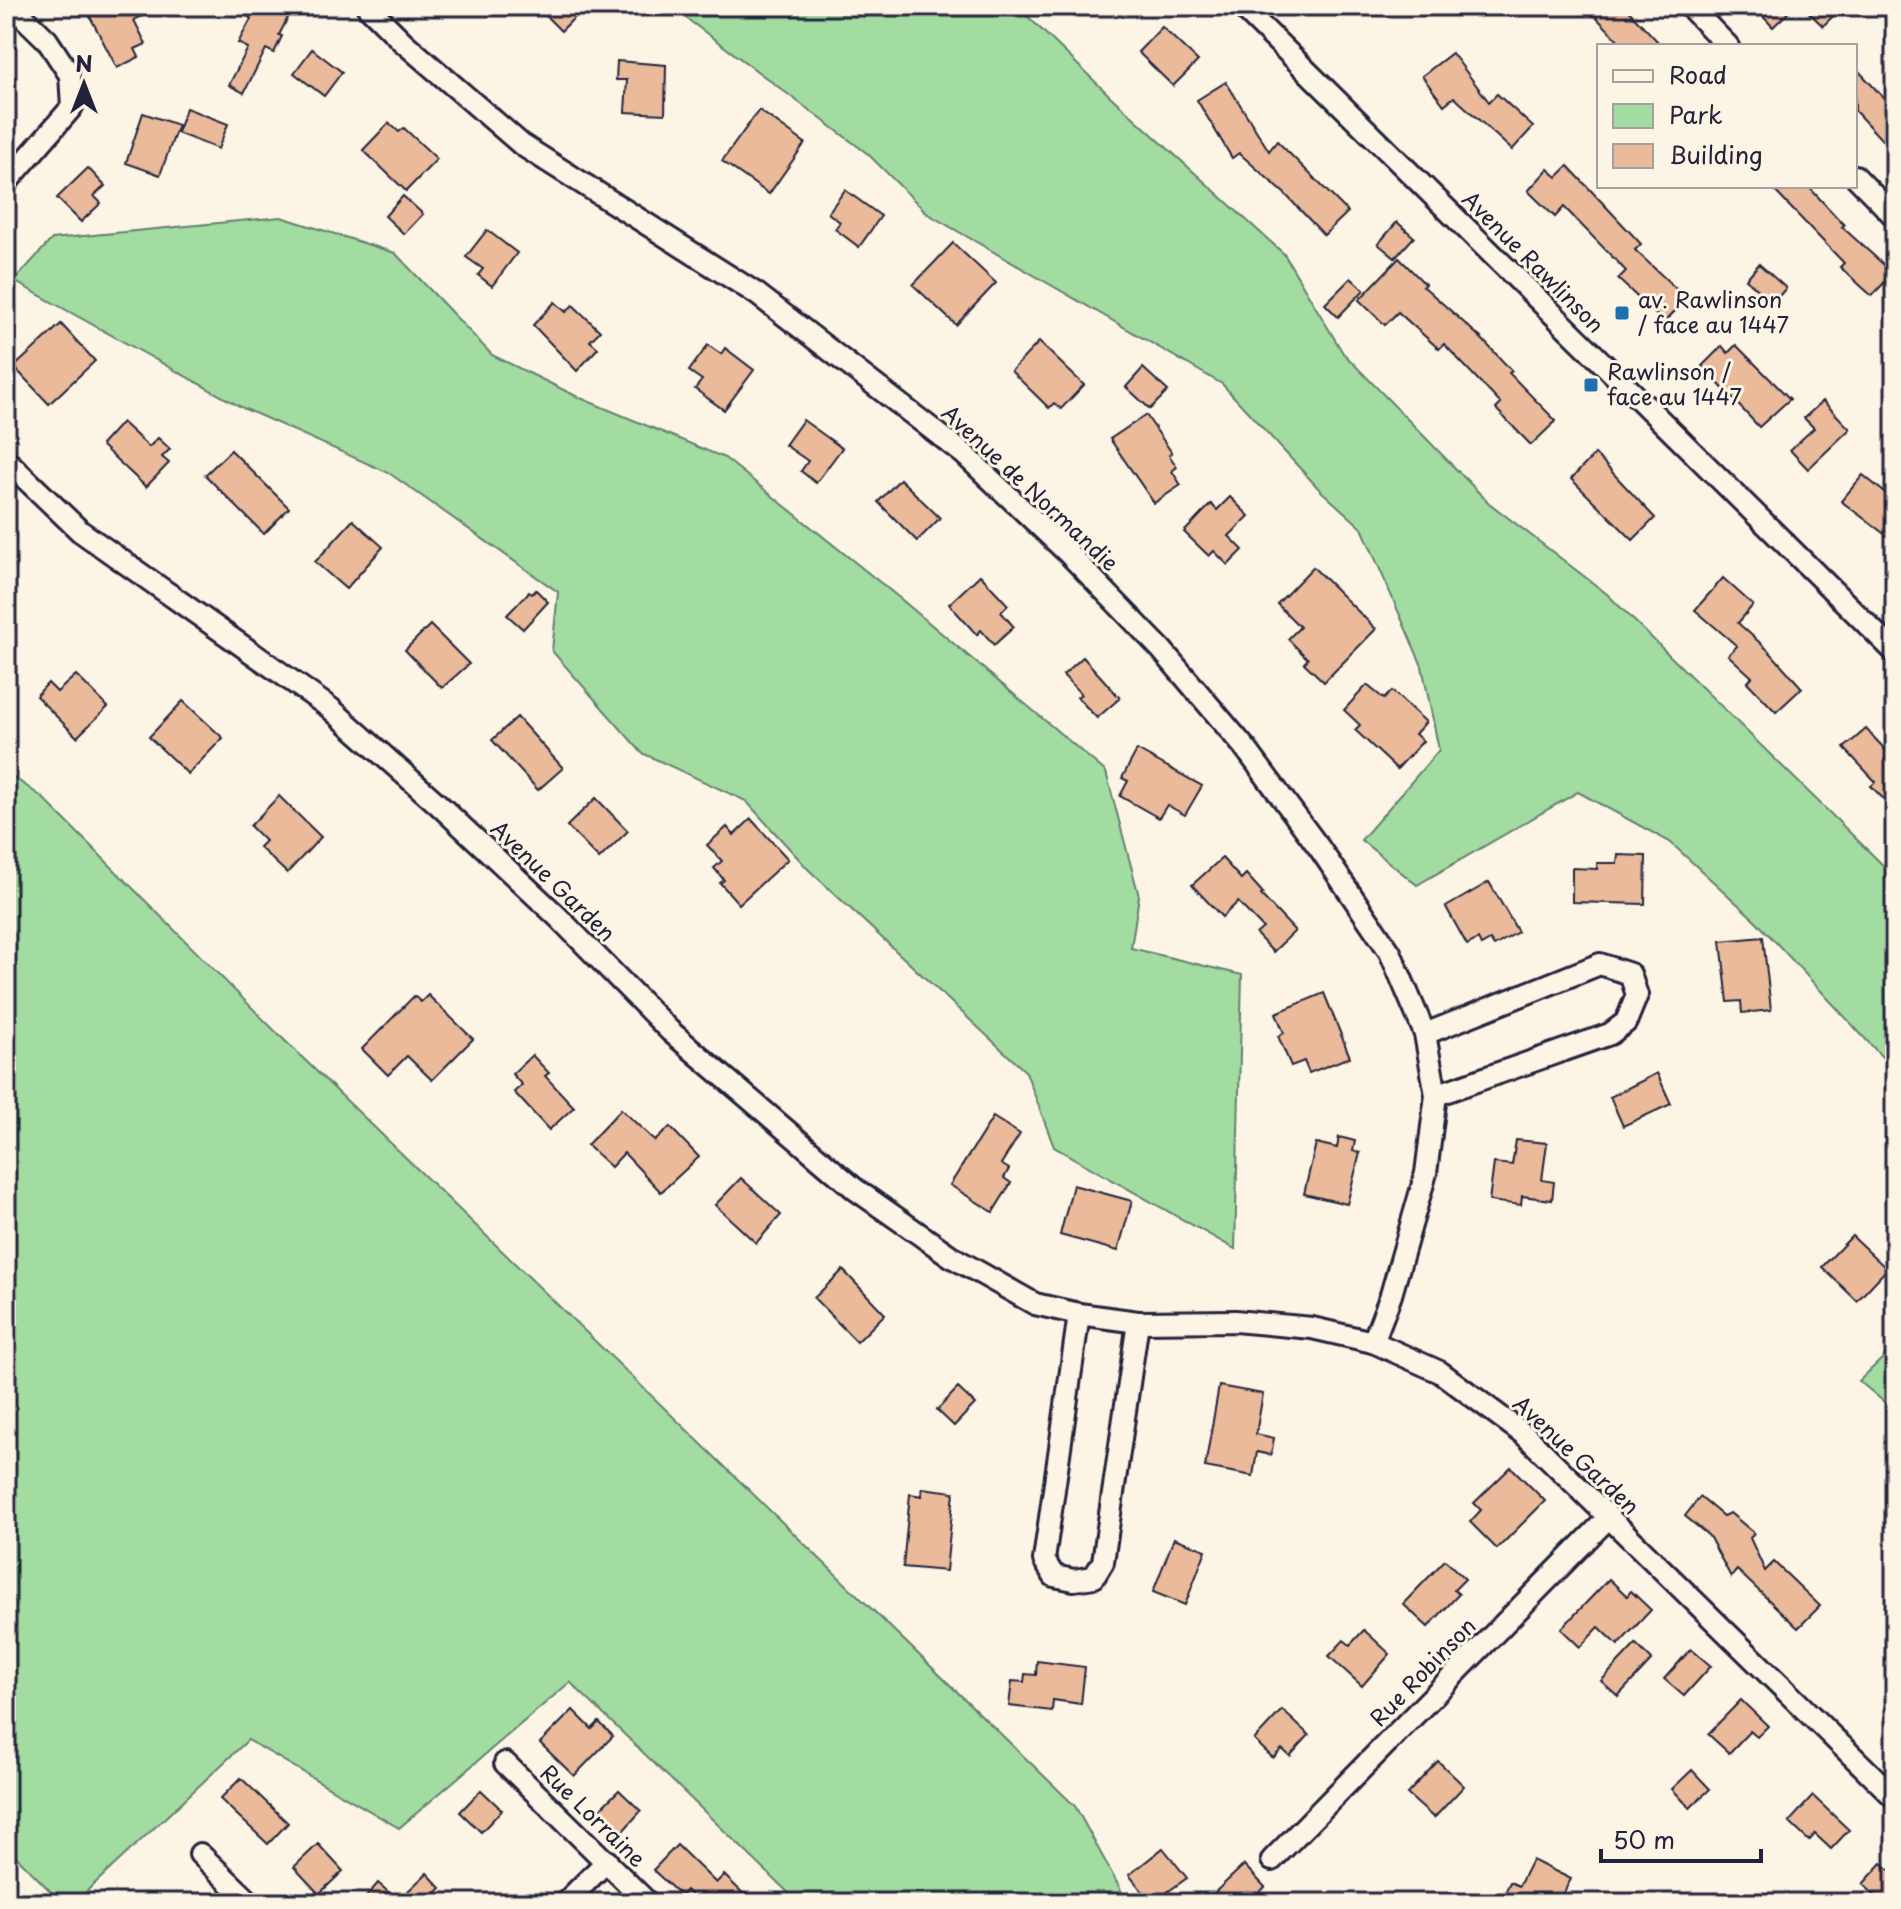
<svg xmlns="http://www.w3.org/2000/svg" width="1901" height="1909" font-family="'Playpen Sans',sans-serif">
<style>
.green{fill:#a2dca1;stroke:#627f6e;stroke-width:2}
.building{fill:#eaba9b;stroke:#22223b;stroke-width:2}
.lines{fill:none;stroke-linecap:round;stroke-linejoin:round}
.street-casing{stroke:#22223b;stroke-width:26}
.street{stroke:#fcf5e5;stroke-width:20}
.poi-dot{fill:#1f6fb2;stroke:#fcf5e5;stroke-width:3}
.labels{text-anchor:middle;stroke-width:6;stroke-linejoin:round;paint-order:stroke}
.street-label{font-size:22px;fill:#22223b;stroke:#fcf5e5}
.poi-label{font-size:22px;fill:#22223b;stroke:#fcf5e5;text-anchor:start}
</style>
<rect width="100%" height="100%" fill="#fcf5e5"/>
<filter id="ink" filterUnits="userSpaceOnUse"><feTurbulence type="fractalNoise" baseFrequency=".0125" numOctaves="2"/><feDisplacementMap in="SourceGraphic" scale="16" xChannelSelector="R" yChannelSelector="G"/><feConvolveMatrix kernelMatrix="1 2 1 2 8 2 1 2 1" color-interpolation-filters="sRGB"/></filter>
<g filter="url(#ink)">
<g class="green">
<path d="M670,6H1017L1110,96L1284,254L1343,353L1489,503L1607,594L1895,877V1071L1756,921L1670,842L1578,792L1417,885L1361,840L1439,750L1422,666L1362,528L1320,490L1222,384L928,214L868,154Z"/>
<path d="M281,217L395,253L492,355L578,397L725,458L902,600L1106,772L1139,896L1131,948L1242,975L1235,1249L1054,1147L1026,1072L809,870L746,801L642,753L552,651L558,592L389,473L243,408L14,281L52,239Z"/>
<path d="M6,772L42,797L277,1033L1075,1806L1128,1903H799L570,1682L399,1828L248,1740L74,1903H62L6,1846Z"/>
<path d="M1895,1346V1411L1859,1381Z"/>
</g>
<g class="building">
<path d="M98,6H162L134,20L146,44L135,49L139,57L117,68L87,11Z"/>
<path d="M237,6H294L279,35L282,36L274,53L266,49L244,93L229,85L248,48L238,43L251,19Z"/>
<path d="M536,6H586L561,31Z"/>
<path d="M1585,6H1624L1662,46H1624Z"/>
<path d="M1753,6H1795L1773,27Z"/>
<path d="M1802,6H1843L1823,26Z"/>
<path d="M1162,27L1198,61L1173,86L1138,52Z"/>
<path d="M312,49L342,72L324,96L294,73Z"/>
<path d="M1452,53L1489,102L1497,94L1533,127L1512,150L1454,97L1444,105L1422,76Z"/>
<path d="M617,61L666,65L665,114L625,112L627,80H616Z"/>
<path d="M1855,67L1895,110V154L1855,111Z"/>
<path d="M1226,82L1269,151L1277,141L1348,212L1324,235L1284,193L1239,153L1232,158L1197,100Z"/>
<path d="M186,108L228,124L218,149L177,133Z"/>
<path d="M759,110L805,143L769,194L722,161Z"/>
<path d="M143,113L178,125L160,175L126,163Z"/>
<path d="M389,123L399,132L404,128L437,159L406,191L363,150Z"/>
<path d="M1568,166L1641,244L1635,250L1687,299L1664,322L1618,279L1626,271L1564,207L1555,217L1528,191L1548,169L1557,177Z"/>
<path d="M88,168L105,186L94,196L101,203L81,222L57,198Z"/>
<path d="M1770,186H1808L1844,225L1842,227L1893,273L1872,296L1840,267L1844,263Z"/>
<path d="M845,190L881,216L859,247L835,229L840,222L828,213Z"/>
<path d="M403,196L423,214L404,234L385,216Z"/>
<path d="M1397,222L1414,237L1395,258L1378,244Z"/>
<path d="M487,230L517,253L492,286L478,275L483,269L466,257Z"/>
<path d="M953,243L996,283L956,325L913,285Z"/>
<path d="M1399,258L1425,284L1423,286L1481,338L1512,371L1509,373L1556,421L1531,445L1496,409L1501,404L1444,344L1439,349L1398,312L1385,325L1359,300Z"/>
<path d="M1759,264L1786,288L1773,303L1746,279Z"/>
<path d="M1351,278L1364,290L1338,317L1325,304Z"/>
<path d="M555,302L566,312L573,305L600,331L590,341L598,348L577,371L533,325Z"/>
<path d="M61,324L95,361L49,404L14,367Z"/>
<path d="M1039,342L1084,385L1061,409L1054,403L1049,408L1011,371Z"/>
<path d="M708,345L721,354L725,348L754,370L724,410L695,389L702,380L689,371Z"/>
<path d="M1736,345L1790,399L1759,427L1702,366L1722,346L1728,353Z"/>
<path d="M1143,368L1168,391L1150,409L1126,387Z"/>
<path d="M1823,401L1850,429L1808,469L1790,450L1814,428L1804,418Z"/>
<path d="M1146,415L1172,453L1169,455L1177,467L1172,471L1181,485L1154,503L1110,439Z"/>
<path d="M803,420L842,448L816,483L801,471L808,461L785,445Z"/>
<path d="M122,422L149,447L158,438L170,449L162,457L169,463L146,487L101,445Z"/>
<path d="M231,450L289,508L264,534L205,475Z"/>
<path d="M1595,454L1655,518L1633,540L1571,479Z"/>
<path d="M1863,475L1895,501V542L1841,501Z"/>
<path d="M900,479L940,518L917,541L878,502Z"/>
<path d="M1230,497L1249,516L1229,536L1243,550L1228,565L1214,551L1209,556L1184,532L1211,504L1217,510Z"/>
<path d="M353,520L383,547L346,589L315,562Z"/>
<path d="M1313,567L1376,629L1324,682L1304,663L1308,659L1288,639L1300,627L1277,604Z"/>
<path d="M980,575L1008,605L1001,612L1014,627L994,645L981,630L977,635L949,604Z"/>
<path d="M1723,578L1753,605L1738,623L1769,651L1802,688L1776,712L1747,682L1752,677L1728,655L1737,646L1695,610Z"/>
<path d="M536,590L548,602L523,629L507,615L529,592L532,594Z"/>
<path d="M430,625L469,664L442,688L405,650Z"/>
<path d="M1083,657L1120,698L1097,718L1077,697L1081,694L1063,675Z"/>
<path d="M76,675L108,707L77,737L36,696L48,683L57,692Z"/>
<path d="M1367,685L1384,699L1392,691L1426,722L1415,734L1423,741L1397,769L1355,730L1360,725L1344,710Z"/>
<path d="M183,701L223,738L188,774L149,737Z"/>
<path d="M517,717L563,768L538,790L492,740Z"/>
<path d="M1866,729L1895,760V811L1871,786L1876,782L1844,748Z"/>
<path d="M1137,750L1202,786L1185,815L1167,805L1159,818L1120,796L1128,781L1122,778Z"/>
<path d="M279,796L321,837L287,873L259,847L265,841L250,826Z"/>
<path d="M596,798L628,831L599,859L567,826Z"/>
<path d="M751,819L788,859L739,904L720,883L724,880L714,868L722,861L707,845L727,827L734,835Z"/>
<path d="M1618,855L1646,856L1645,904L1572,902V868L1597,869V863H1617Z"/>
<path d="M1222,858L1241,879L1246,874L1263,893L1261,895L1295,931L1273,952L1256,934L1263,928L1238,902L1222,917L1192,885Z"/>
<path d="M1489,882L1518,932L1494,946L1490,940L1481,945L1478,939L1467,945L1446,907Z"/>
<path d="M1763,937L1771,1010L1742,1013L1741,1001L1728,1002L1721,941Z"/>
<path d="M1324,993L1350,1057L1309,1073L1304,1061L1291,1066L1278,1036L1284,1033L1276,1013Z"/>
<path d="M428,995L473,1039L432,1080L407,1056L388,1075L362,1049L414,996L421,1002Z"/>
<path d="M532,1055L549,1073L545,1076L574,1107L549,1130L514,1092L522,1085L512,1074Z"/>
<path d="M1657,1073L1671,1104L1623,1126L1610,1097Z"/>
<path d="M621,1109L655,1141L670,1127L699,1157L661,1192L624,1153L611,1167L587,1145Z"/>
<path d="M993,1117L1020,1134L1001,1164L1009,1169L1004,1178L1011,1183L993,1212L950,1185Z"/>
<path d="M1339,1137L1355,1141L1353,1151L1360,1153L1347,1204L1304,1194L1316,1143L1337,1148Z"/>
<path d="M1516,1140L1547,1143L1542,1180L1554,1182L1552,1200L1522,1196L1521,1205L1489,1201L1494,1163L1512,1165Z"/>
<path d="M741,1178L781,1215L756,1243L715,1205Z"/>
<path d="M1073,1185L1132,1201L1118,1251L1060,1235Z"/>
<path d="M1852,1236L1887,1269L1857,1301L1822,1267Z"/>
<path d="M843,1270L885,1314L857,1342L814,1298Z"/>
<path d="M1219,1386L1263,1394L1256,1434L1274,1438L1271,1455L1257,1452L1253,1476L1205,1467Z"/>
<path d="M958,1388L975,1404L954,1426L937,1410Z"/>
<path d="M1511,1467L1545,1501L1497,1549L1470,1522L1481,1510L1474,1503Z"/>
<path d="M922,1488L954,1492L946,1571L903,1567L910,1494L922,1496Z"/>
<path d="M1700,1497L1723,1516L1730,1513L1754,1533L1750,1538L1765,1571L1774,1562L1820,1606L1798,1628L1737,1570L1731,1577L1709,1536L1685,1516Z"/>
<path d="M1174,1538L1206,1550L1185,1605L1153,1592Z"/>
<path d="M1445,1560L1465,1579L1454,1590L1459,1594L1428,1627L1403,1604Z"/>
<path d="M1609,1579L1627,1596L1631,1591L1651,1610L1618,1645L1599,1627L1580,1647L1561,1629Z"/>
<path d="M1364,1630L1390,1654L1362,1686L1329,1656L1344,1640L1350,1645Z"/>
<path d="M1636,1644L1652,1660L1618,1696L1601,1681Z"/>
<path d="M1691,1649L1711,1666L1684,1696L1664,1679Z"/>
<path d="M1037,1661L1085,1667L1081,1704L1053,1700L1052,1711L1009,1706L1012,1681L1024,1682L1025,1674L1036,1675Z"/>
<path d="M1741,1700L1768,1726L1757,1737L1750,1731L1729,1753L1708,1734Z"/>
<path d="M573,1710L592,1729L599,1722L613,1736L574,1776L540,1743Z"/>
<path d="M1282,1710L1309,1735L1290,1756L1282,1749L1273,1758L1254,1740Z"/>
<path d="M1438,1761L1464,1786L1434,1818L1407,1794Z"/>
<path d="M1692,1770L1710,1789L1690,1808L1672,1789Z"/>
<path d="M241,1778L288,1823L268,1844L220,1799Z"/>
<path d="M481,1790L502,1810L481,1832L460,1812Z"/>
<path d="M619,1790L641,1811L622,1832L599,1810Z"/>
<path d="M1813,1796L1849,1830L1831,1849L1815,1834L1809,1841L1789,1822Z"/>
<path d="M318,1844L343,1871L319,1894L294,1867Z"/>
<path d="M677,1845L716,1883L724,1875L753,1903H699L686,1890L681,1896L653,1870Z"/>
<path d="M1163,1848L1187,1878L1152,1903L1129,1875Z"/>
<path d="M1532,1860L1571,1879L1558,1903L1542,1895L1541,1897L1553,1903H1500L1510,1882L1519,1886Z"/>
<path d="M1882,1863L1895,1875V1903H1883L1863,1884Z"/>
<path d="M1244,1865L1265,1887L1249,1903H1221L1213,1894Z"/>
<path d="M427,1873L441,1888L426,1903H418L407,1892Z"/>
<path d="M378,1883L401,1903H361Z"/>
</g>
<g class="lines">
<g class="street-casing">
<g id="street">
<path d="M367,6L403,42L522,145L757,294L964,454L1068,553L1161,649L1246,749L1320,849L1390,952L1425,1034L1436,1095L1426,1173L1391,1295L1373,1342"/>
<path d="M1241,6L1895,652"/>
<path d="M1689,6L1728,46"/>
<path d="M1855,176L1895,217"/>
<path d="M6,183L72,107L70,75L47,40L12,6"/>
<path d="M6,460L80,531L330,708L439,805L557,916L670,1031L855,1189L952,1257L1035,1304L1079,1314L1138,1322L1235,1321L1312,1328L1373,1342L1440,1372L1525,1435L1895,1798"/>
<path d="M1425,1034L1600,964L1630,974L1637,995L1626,1022L1610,1034L1436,1095"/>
<path d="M1079,1314L1044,1560L1054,1576L1074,1580L1094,1577L1103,1562L1138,1322"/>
<path d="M505,1763L648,1903"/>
<path d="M200,1854L251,1903"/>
<path d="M1272,1860L1609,1517"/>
<path d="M565,1903L607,1861"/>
</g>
</g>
<use href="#street" class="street"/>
</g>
</g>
<g class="poi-dot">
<rect x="1614" y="305" width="16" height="16" rx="4"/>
<rect x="1583" y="377" width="16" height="16" rx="4"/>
</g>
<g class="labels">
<g class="street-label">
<text transform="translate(1533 262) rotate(45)" y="8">Avenue Rawlinson</text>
<text transform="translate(1030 488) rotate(43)" y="8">Avenue de Normandie</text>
<text transform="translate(553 881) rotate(44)" y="8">Avenue Garden</text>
<text transform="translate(1576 1455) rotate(43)" y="8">Avenue Garden</text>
<text transform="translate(1423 1672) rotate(-46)" y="8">Rue Robinson</text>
<text transform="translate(593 1816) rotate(44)" y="8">Rue Lorraine</text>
</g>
<g class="poi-label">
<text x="1638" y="308">av. Rawlinson<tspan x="1638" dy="25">/ face au 1447</tspan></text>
<text x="1607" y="380">Rawlinson /<tspan x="1607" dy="25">face au 1447</tspan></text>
</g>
</g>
<rect width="1901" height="1909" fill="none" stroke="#fcf5e5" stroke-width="32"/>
<rect x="16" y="16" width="1869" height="1877" fill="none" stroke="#22223b" stroke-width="3" filter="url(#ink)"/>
<rect x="1597" y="44" width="260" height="144" fill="#fcf5e5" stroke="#a5a1a1" stroke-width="2"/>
<rect x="1613" y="70" width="40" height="12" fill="#fcf5e5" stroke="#a5a1a1" stroke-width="2"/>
<text x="1669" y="84" font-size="24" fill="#22223b">Road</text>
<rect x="1613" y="104" width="40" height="24" fill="#a2dca1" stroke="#a5a1a1" stroke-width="2"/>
<text x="1669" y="124" font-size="24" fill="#22223b">Park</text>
<rect x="1613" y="144" width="40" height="24" fill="#eaba9b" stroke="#a5a1a1" stroke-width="2"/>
<text x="1669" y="164" font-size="24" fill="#22223b">Building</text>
<g transform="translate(84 84)" stroke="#fcf5e5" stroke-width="6" paint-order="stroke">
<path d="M0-6L14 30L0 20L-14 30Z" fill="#22223b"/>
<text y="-12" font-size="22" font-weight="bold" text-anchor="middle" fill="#22223b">N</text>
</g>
<path d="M1601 1849v12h160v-12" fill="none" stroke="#22223b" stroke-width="4"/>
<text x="1613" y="1849" font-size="24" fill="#22223b" stroke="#fcf5e5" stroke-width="6" paint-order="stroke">50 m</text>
</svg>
